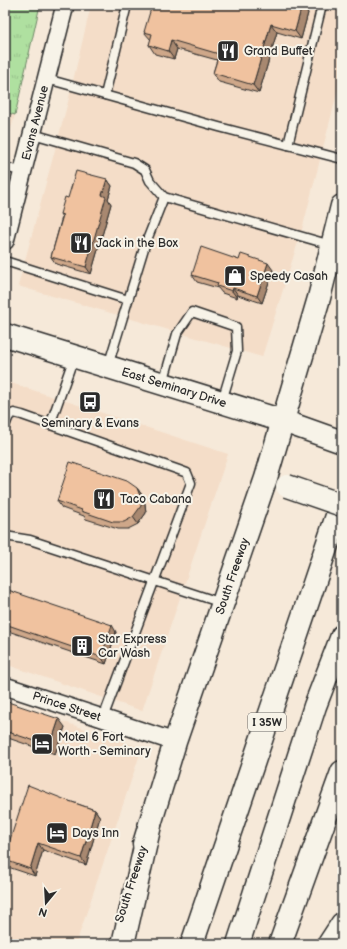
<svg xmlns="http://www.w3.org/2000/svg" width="347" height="949" font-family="'Balsamiq Sans',sans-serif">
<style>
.built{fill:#f4ddc8}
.grass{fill:url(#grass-tufts);stroke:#6d8666}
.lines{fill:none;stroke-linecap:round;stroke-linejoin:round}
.lane-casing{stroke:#2b2b2b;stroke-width:11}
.street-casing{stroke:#2b2b2b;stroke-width:20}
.secondary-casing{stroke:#2b2b2b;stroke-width:25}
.highway-casing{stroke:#2b2b2b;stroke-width:25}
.lane{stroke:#f7f3e8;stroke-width:8}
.street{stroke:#f7f3e8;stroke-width:17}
.secondary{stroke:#f7f3e8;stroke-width:22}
.highway{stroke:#f7f3e8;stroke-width:22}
.secondary-bridge-casing{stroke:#2b2b2b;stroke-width:25;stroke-linecap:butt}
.secondary-bridge{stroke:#f7f3e8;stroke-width:22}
.wall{fill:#cea789;stroke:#2b2b2b}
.shaded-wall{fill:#a8886f;stroke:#2b2b2b}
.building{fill:#f0c29f;stroke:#2b2b2b}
.labels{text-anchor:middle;stroke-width:4;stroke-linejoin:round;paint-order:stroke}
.shield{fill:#f7f3e8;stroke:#686764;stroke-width:1}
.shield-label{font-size:11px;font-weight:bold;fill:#2b2b2b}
.poi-label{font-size:12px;fill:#2b2b2b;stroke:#f7f3e8;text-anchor:start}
.street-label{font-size:12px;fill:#2b2b2b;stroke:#f7f3e8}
</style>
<defs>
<pattern id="grass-tufts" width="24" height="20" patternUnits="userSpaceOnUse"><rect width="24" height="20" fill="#afe0a0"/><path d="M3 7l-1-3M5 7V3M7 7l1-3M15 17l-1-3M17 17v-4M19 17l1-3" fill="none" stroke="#97c08a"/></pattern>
</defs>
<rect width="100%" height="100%" fill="#f6e9d9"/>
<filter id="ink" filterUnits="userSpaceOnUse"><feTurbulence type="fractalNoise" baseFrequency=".025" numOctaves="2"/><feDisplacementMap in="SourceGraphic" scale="8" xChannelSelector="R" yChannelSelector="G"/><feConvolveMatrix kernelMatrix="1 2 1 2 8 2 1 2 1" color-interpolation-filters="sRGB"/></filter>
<g filter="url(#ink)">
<g class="built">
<path d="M91,5H342V74L303,226L262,357L18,286L68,102Z"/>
<path d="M5,112L15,115L5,149Z"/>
<path d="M5,381L228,454L142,711L5,664Z"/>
<path d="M5,702L142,748L76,944H5Z"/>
</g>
<path class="grass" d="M5,5H40L15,115L5,112Z"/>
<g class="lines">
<g class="lane-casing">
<g id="lane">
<path d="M47,79L219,127L342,159"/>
<path d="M105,95L127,5"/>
<path d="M33,134L134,163L145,170L150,181L164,197L331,245"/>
<path d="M288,145L322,5"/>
<path d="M5,167L23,172"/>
<path d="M5,261L128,300"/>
<path d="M108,366L145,245L164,197"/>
<path d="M163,383L177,334L192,312L236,327L237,351L222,401"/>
<path d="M50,425L74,357"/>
<path d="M5,426L9,416L14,413L22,415L179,470L187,473L191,483L103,718"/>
<path d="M5,536L30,540L222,603"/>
</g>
</g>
<g class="street-casing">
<g id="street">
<path id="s1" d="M5,241L65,5"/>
<path id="s2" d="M5,686L175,742"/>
</g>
</g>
<g class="secondary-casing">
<g id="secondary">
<path id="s3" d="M5,335L283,421L342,442"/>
<path id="s4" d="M144,844L175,742L266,478L319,298L342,206"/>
<path d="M329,944L342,924"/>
</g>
</g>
<g class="highway-casing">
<g id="highway">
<path d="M123,944L150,825"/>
<path d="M192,944L342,501"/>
<path d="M238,944L315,706L342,636"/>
<path d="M280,944L342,772"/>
</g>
</g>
<use href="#lane" class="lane"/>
<use href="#street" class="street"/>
<use href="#secondary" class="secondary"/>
<use href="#highway" class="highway"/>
<g class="secondary-bridge-casing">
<path id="secondary-bridge" d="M287,486L342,505"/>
</g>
<use href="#secondary-bridge" class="secondary-bridge"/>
</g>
<g class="wall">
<path d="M302,5L308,13L301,39L277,32L259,93L219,82L213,73L217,60L177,49L174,59L155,54L149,45L151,40L144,32Z"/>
<path d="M107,179L112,186L108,199L111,204L91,274L56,264L51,257L62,217L60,214Z"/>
<path d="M273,270L262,303L238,295L237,298L222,293L218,288L197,282L192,275Z"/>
<path d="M137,488L142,495L145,504L146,513L138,524L128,529H118L86,519L84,516L62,508L57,501Z"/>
<path d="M5,589L116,632L106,664L5,630Z"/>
<path d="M5,701L65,727L55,754L5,737Z"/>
<path d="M66,800L95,810L100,817L86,865L43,850L35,876L8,867L5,862V855Z"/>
</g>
<g class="shaded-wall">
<path d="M302,5L308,13L301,39L295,31Z"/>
<path d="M271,24L277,32L259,93L253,85Z"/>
<path d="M171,40L177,49L174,59L168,51Z"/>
<path d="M107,179L112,186L108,199L111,204L91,274L86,267L102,195Z"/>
<path d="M268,263L273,270L262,303L257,296Z"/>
<path d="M233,288L238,295L237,298L232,291Z"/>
<path d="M137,488L142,495L145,504L146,513L138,524L133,517Z"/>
<path d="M112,625L116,632L106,664L101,657Z"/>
<path d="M59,719L65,727L55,754L50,746Z"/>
<path d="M95,810L100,817L86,865L81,858Z"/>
<path d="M38,843L43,850L35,876L30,869Z"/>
</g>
<g class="building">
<path d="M152,5H302L295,31L271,24L253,85L213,73L219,54L171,40L168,51L149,45L152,34L144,32Z"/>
<path d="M76,171L107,179L102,195L106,197L86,267L51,257L63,215L60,214L65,197L68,198Z"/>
<path d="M201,247L239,260L241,254L268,263L257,296L233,288L232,291L217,286L218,283L192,275Z"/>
<path d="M70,462L127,481L137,488L140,496L141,506L133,517L124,522H113L81,511L82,510L57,501Z"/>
<path d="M5,589L112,625L101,657L5,624Z"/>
<path d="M5,701L59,719L50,746L5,731Z"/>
<path d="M28,785L66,800L95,810L81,858L38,843L30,869L5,860V855Z"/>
</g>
</g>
<defs>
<g id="restaurant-square" transform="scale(1.15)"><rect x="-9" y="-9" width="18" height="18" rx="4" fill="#2b2b2b" stroke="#f7f3e8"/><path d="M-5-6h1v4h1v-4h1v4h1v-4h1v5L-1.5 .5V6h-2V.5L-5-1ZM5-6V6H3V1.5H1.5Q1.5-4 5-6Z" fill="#fff"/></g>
<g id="shop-square" transform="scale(1.15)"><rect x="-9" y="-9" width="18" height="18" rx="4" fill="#2b2b2b" stroke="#f7f3e8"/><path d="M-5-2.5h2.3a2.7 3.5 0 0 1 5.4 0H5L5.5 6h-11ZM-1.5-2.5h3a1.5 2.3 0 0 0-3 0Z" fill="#fff"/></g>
<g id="bus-square" transform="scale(1.15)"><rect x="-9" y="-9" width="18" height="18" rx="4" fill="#2b2b2b" stroke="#f7f3e8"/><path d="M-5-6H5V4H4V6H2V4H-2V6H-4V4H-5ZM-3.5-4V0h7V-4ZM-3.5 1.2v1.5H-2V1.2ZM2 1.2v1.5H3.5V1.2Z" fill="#fff"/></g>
<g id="building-square" transform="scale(1.15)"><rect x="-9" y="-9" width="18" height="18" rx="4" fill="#2b2b2b" stroke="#f7f3e8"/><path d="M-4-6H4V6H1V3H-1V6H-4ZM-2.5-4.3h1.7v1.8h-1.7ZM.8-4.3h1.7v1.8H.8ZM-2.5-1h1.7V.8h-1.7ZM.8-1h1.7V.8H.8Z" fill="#fff"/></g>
<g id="hotel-square" transform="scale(1.15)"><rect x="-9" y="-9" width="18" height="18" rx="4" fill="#2b2b2b" stroke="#f7f3e8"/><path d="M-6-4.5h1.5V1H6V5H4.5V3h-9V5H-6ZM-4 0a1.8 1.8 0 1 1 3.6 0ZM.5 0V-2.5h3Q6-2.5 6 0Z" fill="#fff"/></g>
</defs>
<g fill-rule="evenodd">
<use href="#restaurant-square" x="228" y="51"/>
<use href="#restaurant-square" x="81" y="243"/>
<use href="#shop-square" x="235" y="276"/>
<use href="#bus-square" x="90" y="402"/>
<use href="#restaurant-square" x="104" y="499"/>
<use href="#building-square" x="82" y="646"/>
<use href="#hotel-square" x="42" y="744"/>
<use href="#hotel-square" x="57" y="833"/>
</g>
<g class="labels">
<rect class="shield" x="248" y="713" width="38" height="18" rx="3"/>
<g class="shield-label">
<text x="267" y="726">I 35W</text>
</g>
<g class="poi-label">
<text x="244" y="55">Grand Buffet</text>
<text x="96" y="247">Jack in the Box</text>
<text x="250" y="280">Speedy Casah</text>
<text x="90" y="427" text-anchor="middle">Seminary &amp; Evans</text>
<text x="120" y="503">Taco Cabana</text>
<text x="98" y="643">Star Express<tspan x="98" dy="14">Car Wash</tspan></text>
<text x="58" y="741">Motel 6 Fort<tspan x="58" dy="14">Worth - Seminary</tspan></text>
<text x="72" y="837">Days Inn</text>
</g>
<g class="street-label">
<text dy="4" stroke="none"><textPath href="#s1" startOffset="122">Evans Avenue</textPath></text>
<text dy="4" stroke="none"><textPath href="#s3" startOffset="177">East Seminary Drive</textPath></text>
<text dy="4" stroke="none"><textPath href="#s4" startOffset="282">South Freeway</textPath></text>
<text dy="4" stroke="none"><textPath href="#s2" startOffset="65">Prince Street</textPath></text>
<text transform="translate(131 884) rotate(-72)" y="4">South Freeway</text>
</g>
</g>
<rect width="347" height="949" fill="none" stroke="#f7f3e8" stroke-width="20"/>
<rect x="10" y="10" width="327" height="929" fill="none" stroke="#2b2b2b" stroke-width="1.5" filter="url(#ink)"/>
<g transform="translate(46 903) rotate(198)" stroke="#f7f3e8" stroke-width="3" paint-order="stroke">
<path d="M0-3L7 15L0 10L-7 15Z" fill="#2b2b2b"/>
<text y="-6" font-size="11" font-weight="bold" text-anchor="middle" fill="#2b2b2b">N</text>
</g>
</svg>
